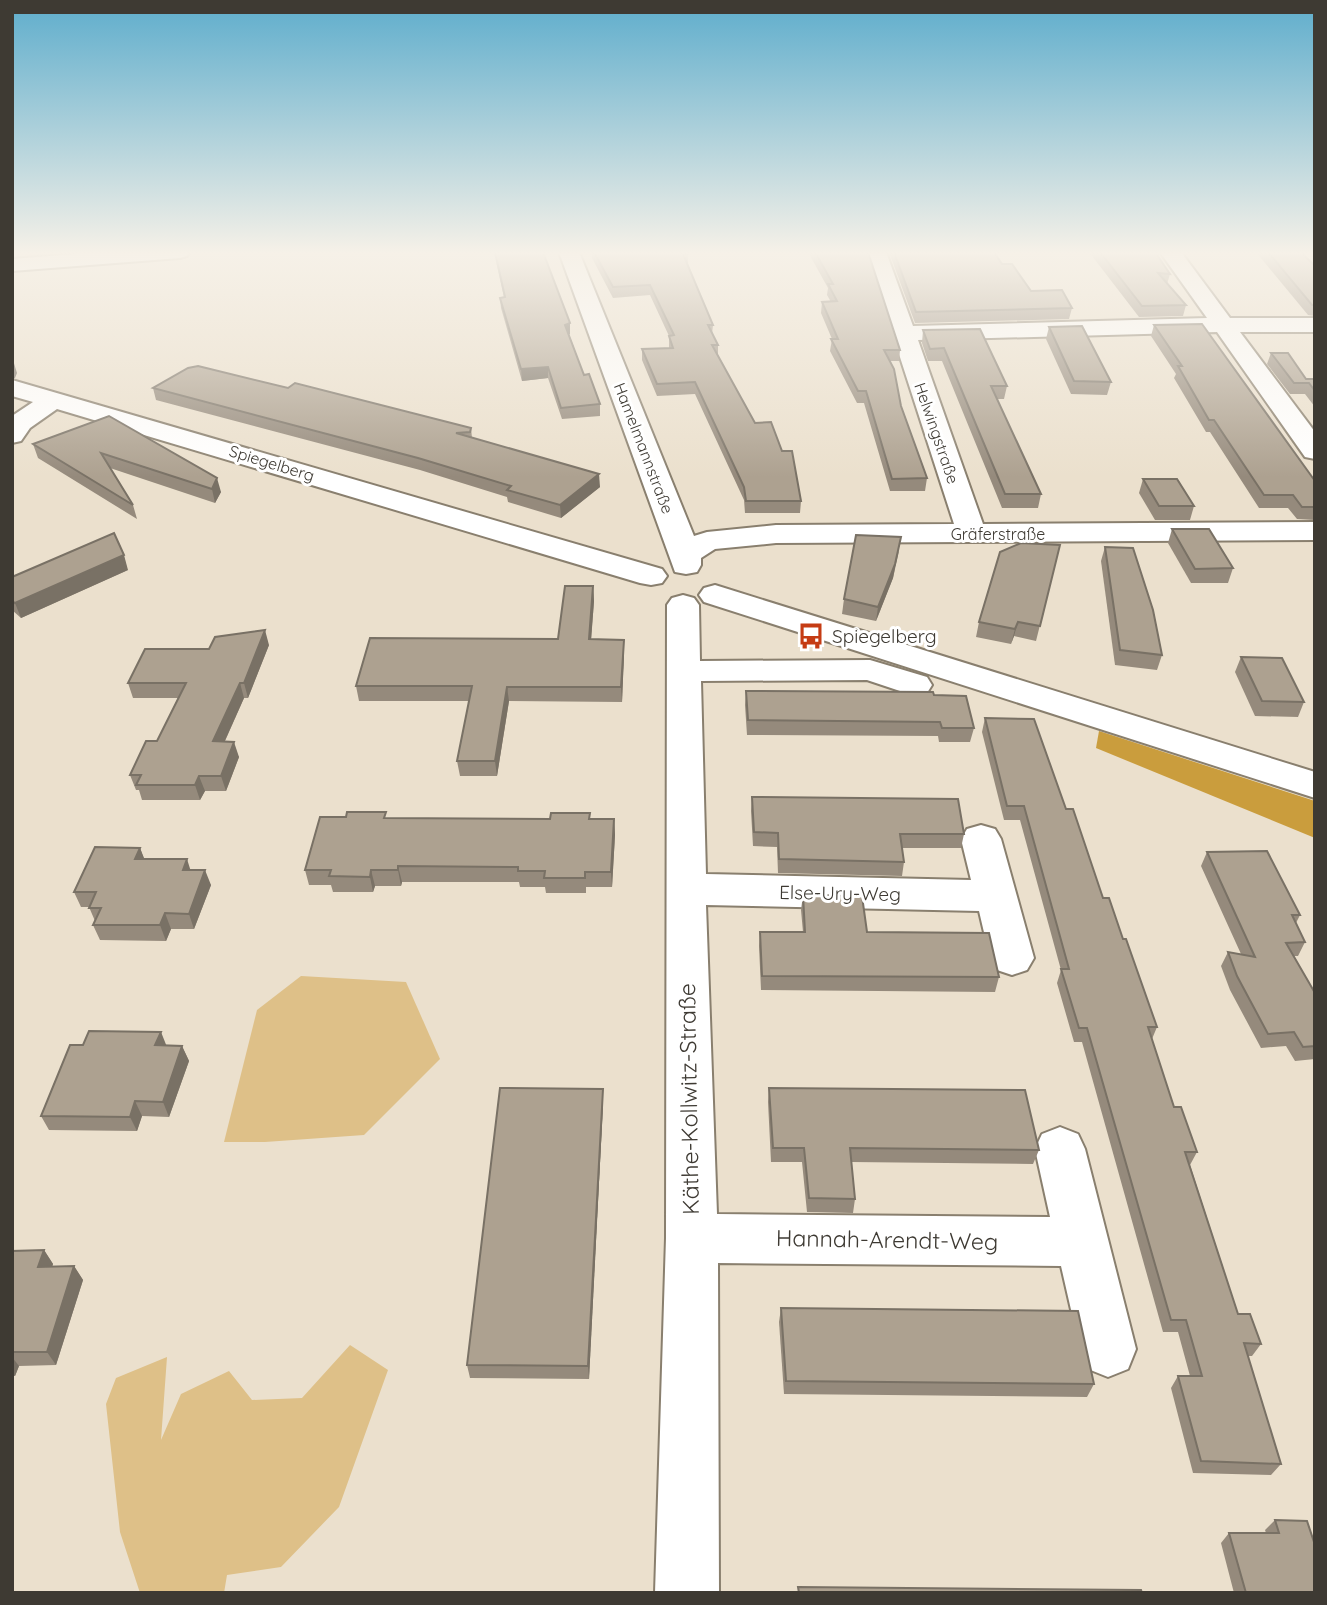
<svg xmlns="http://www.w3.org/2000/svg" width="1327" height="1605" font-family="Quicksand,sans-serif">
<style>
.green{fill:#dec088}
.forest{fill:#ca9d3d}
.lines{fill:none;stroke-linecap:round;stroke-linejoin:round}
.minor-casing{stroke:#897f6e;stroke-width:4}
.minor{fill:#fff;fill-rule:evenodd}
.wall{fill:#958a7c}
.shaded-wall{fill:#797165}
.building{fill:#ada190;stroke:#797165;stroke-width:2}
.labels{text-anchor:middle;stroke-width:6;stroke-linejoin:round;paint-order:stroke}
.far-street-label{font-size:16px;fill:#3e3a33;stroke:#fff}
.poi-label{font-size:19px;fill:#3e3a33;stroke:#fff;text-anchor:start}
.street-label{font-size:19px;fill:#3e3a33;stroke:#fff}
.near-street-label{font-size:23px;fill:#3e3a33;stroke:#fff}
</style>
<rect width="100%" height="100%" fill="#ebe0cd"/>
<g class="green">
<path d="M301,976L406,982L440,1059L364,1135L265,1142H224L257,1010Z"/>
<path d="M350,1345L388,1370L339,1507L281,1567L227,1575L224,1593H140L120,1532L106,1404L116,1378L167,1357L161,1440L181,1394L229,1371L252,1400L302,1398Z"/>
</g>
<path class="forest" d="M1099,731L1315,801V838L1096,748Z"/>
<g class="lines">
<g class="minor-casing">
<g id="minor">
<path d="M99,252H190L187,256L180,258L12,271V259Z"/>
<path d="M559,252H579L694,536L707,532L776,525L954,524L866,252H886L913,326L1207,318L1160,252H1181L1230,318H1315V332H1240L1315,432V459L1305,457L1217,332L918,340L983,524L1315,522V540L776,543L715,549L701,558V565L697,572L686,574L675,572Z"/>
<path d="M12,380L662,569L667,576L662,583L651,585L640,583L57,409L30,428L21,441L12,443V416L33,402L12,396Z"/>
<path d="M715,585L1315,772V798L704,602L699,595L704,588Z"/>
<path d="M683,595L694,598L699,605L700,661L870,660L927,677L932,685L927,693L915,696L867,680L701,681L706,874L971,880L961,839L967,829L981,825L995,829L1001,839L1034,958L1027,970L1012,975L997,970L990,958L979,911L706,905L717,1214L1050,1217L1035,1149L1042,1134L1060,1127L1078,1134L1085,1149L1136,1349L1128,1369L1108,1377L1088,1369L1080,1349L1061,1266L718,1263L719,1593H655L666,1238L667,605L672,598Z"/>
</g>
</g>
<use href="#minor" class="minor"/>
</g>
<g class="wall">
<path d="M494,252H543L570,323V334H569L584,375L600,404V416L562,419L548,378L522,381L501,308L500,298L504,297Z"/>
<path d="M592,252L688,254V264L713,325L712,334L718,345V355L755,423L801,501L800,513H745L744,500L695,394L657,396L642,360V349L669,348V336L650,295L613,298L592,258Z"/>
<path d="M808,252H868L900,350L899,361H890L901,406L927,478L925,491H890L864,403H857L830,351L832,339L821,313L822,302H831L827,295L828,288Z"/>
<path d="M889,252H994L1002,264L1031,291L1072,308L1069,319L915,323Z"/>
<path d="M1089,252H1155L1170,274L1167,284L1186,305L1183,316L1139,317Z"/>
<path d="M1256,252H1301L1315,266V316L1308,315Z"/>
<path d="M1154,325L1315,481V520L1297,519L1288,508H1259L1210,432H1206L1174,378L1176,374L1151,336Z"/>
<path d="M1049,327L1111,382L1107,395L1071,394L1046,339Z"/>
<path d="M923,330L1007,386L1004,399H997L1041,494L1038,508H1002L942,361H928L922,343Z"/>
<path d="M1271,353L1306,379H1315V407L1305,394H1290L1267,364Z"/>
<path d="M153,388H288L471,428L472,438L600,487L561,518L508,502L507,497L420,470L156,400Z"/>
<path d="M109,416L221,492L215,503L110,468L133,505L137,519L38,458L33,444Z"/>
<path d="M1143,479L1194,506L1190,520H1155L1139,493Z"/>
<path d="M1172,529L1233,568L1228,583H1191L1168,543Z"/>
<path d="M1060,545L1036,641L1014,636L1011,644L976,637L979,622Z"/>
<path d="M1105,547L1162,655L1157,670L1115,665L1101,561Z"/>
<path d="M899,551L893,578L876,621L842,614L844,599Z"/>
<path d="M128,570L21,618L12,610V577Z"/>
<path d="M593,586L594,601L591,639L624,654L622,702L509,701L497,776H460L457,761L469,701H359L356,686L558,639Z"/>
<path d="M269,645L248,698H244L225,741L239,757L226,791H205L200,800H142L139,790H136L130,775L157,741L178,698H133L128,683L209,649Z"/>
<path d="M1241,657L1304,702L1298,717L1255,716L1235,672Z"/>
<path d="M746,691L934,695L974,728L970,742H939L938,736L747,735L745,705Z"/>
<path d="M985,718L1066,809L1103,898L1123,939L1157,1027L1152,1039L1174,1107L1197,1152L1190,1165L1238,1314L1261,1344L1252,1356H1248L1281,1464L1271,1475L1193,1473L1171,1388L1178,1376H1190L1178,1332H1163L1082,1042H1074L1057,983L1061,970L1020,820H1004L982,732Z"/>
<path d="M752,797L964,834L961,848H902L904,862L902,876L778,873L777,847L753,846L751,811Z"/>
<path d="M387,818L614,819L615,835L612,887H586V893H546L545,887H520L519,882H402L401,886H375L373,892H333L331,885H309L305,870Z"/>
<path d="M140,848L144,859L190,870L211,885L194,929H171L166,941L100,940L93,925L95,921L89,907H81L74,892Z"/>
<path d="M1207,852L1300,915L1296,923L1305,942L1298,956H1294L1315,993V1059L1295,1061L1286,1046L1261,1048L1230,990L1221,966L1228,952L1241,954L1201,866Z"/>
<path d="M803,895L867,932L999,977L995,992L761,990L759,946L760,932H803L801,910Z"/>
<path d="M167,1045L182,1046L189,1061L169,1117L142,1116L137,1131L49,1130L41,1116Z"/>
<path d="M769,1088L1039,1150L1033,1164L851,1162L855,1199L853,1213L807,1212L802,1162H771L768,1102Z"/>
<path d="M603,1104L589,1379L470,1378L467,1365Z"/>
<path d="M44,1250L53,1264L52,1267L74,1266L83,1280L56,1365L19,1366L15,1376H12V1251Z"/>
<path d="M781,1308L1094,1384L1087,1397L784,1394L779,1322Z"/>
<path d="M1275,1520L1315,1593H1234L1221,1543L1229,1533H1266L1265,1530Z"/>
</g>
<g class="shaded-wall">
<path d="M570,323V334L566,336L565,325Z"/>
<path d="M13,360L17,373L15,378L12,379Z"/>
<path d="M548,367V378L522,381L521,369Z"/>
<path d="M599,474L600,487L561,518L560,505Z"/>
<path d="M217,478L221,492L215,503L212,489Z"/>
<path d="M901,537L893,578L876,621L878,607Z"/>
<path d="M124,555L128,570L21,618L15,603Z"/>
<path d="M593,586L594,601L590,654L589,639Z"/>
<path d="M1018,622L1014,636L1011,644L1015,629Z"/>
<path d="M265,630L269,645L248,698L244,683Z"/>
<path d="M624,640V654L622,702L621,687Z"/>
<path d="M240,683L244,698L218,756L213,741Z"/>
<path d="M507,687L509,701L497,776L495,761Z"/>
<path d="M234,742L239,757L226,791L221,776Z"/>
<path d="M199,776L205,791L200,800L195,785Z"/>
<path d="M614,819L615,835L612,887L611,872Z"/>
<path d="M140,848L146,863L135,859Z"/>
<path d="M187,859L192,875L183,870Z"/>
<path d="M398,866L402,882L401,886L398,870Z"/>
<path d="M205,870L211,885L194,929L189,914Z"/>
<path d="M371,870L375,886L373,892L370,877Z"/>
<path d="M165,913L171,929L166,941L160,925Z"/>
<path d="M161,1032L167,1047L155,1045Z"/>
<path d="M182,1046L189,1061L169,1117L163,1102Z"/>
<path d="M603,1089V1104L589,1379L588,1366Z"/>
<path d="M135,1101L142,1116L137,1131L130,1117Z"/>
<path d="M44,1250L53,1264L47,1281L38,1267Z"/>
<path d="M74,1266L83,1280L56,1365L47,1352Z"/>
<path d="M12,1357L19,1366L15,1376L12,1373Z"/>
</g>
<g class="building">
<path d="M495,252H543L570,323L565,325L584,375L589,374L600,404L561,408L548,367L521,369L500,298L505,297Z"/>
<path d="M594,252H687L688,254H683L713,325H708L718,345H712L755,423L771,422L782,451H792L801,501H746L744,487L695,382L657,384L642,349L673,348L669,336L674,335L650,285L613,287Z"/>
<path d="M815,252H868L900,350H884L894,369L901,406L927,478L892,479L866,391H858L831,339H838L822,302L837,301L828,284H833Z"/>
<path d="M894,252H994L1002,264H1012L1031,291L1062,290L1072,308L916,312Z"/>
<path d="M1100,252H1155L1170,274L1158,273L1186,305L1142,306Z"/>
<path d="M1268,252H1301L1315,266V305H1312Z"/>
<path d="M1202,324L1315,481V507H1302L1293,495H1264L1214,420H1209L1178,366H1182L1154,325Z"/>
<path d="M1082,326L1111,382L1074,381L1049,327Z"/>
<path d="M980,329L1007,386H991L1041,494H1005L944,348L930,349L923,330Z"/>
<path d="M1271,353H1288L1306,379H1315V391L1309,383H1294Z"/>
<path d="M198,366L288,388L295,383L471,428L470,432L456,433L599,474L560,505L507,490L511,486L418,458L153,388L188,368Z"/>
<path d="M109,416L217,478L212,489L101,453L133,505L33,444Z"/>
<path d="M1143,479H1177L1194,506H1159Z"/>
<path d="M1172,529H1209L1233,568L1195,569Z"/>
<path d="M114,533L124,555L15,603L12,601V577Z"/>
<path d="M856,535L901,537L895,564L878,607L844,599Z"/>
<path d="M1021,543L1060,545L1040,626L1018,622L1015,629L979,622L1000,552Z"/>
<path d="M1105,547L1133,548L1153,610L1162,655L1120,650Z"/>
<path d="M565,586H593L589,639L624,640L621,687H507L495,761H457L472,686H356L370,638L558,639Z"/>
<path d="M265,630L244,683H240L213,741L234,742L221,776H199L195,785H136L141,775H130L146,741H157L186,683H128L145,649H209L215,637Z"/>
<path d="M1241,657L1282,658L1304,702L1262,701Z"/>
<path d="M746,691L933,692L934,695L966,696L974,728H942L940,722L748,720Z"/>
<path d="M985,718L1034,719L1066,809H1073L1103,898H1109L1123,939H1126L1157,1027H1148L1174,1107H1181L1197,1152H1185L1238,1314H1250L1261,1344L1244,1343L1281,1464L1201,1461L1178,1376H1202L1186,1320H1171L1087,1028H1079L1061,969H1069L1024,806H1007Z"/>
<path d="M752,797L958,799L964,834H900L904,862L779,859L778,833L754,832Z"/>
<path d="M347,812H386L384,818L550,819L551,813H590L589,819H614L611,872H585V878H544L545,871H518V867L398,866V870H371L370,877L329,876L331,870H305L320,817H346Z"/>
<path d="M95,847L140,848L135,859H187L183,870H205L189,914L165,913L160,925H93L101,908H89L96,892H74Z"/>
<path d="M1267,851L1300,915H1292L1305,942L1286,943L1315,993V1046L1303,1047L1294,1032L1268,1034L1237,976L1228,952L1255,957L1207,852Z"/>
<path d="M803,895L862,896L867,932L989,933L999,977L762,976L760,932H805Z"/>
<path d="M89,1031L161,1032L155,1045L182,1046L163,1102L135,1101L130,1117L41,1116L70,1045H83Z"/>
<path d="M500,1088L603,1089L588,1366L467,1365Z"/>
<path d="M769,1088L1025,1090L1039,1150L850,1148L855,1199L809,1198L804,1148H773Z"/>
<path d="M44,1250L38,1267L74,1266L47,1352H12V1251Z"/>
<path d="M781,1308L1078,1311L1094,1384L786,1381Z"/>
<path d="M1275,1520L1307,1521L1315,1545V1593H1246L1229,1533H1279Z"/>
<path d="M798,1587L1141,1590L1142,1593H799Z"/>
</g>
<linearGradient id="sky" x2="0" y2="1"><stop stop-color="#5eadcc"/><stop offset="0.53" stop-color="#f6f1e8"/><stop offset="1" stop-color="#f6f1e8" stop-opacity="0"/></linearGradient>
<rect width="1327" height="477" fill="url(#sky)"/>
<defs>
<g id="bus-bare" transform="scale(2.1)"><path d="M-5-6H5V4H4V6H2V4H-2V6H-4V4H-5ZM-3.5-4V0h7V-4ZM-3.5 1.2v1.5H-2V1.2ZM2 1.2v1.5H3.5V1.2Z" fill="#c53c14" stroke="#fff" stroke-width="2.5" paint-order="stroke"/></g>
</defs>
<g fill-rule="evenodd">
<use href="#bus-bare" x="811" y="636"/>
</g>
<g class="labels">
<g class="far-street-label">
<text transform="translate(937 433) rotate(71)" y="6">Helwingstraße</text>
<text transform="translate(644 448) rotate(69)" y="6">Hamelmannstraße</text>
<text transform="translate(272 463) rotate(17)" y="6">Spiegelberg</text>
<text x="998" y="540">Gräferstraße</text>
</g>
<g class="poi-label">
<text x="832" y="643">Spiegelberg</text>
</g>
<g class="street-label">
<text transform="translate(840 893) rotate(1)" y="7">Else-Ury-Weg</text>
</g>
<g class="near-street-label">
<text transform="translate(689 1099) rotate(-91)" y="8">Käthe-Kollwitz-Straße</text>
<text transform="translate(887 1240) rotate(1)" y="8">Hannah-Arendt-Weg</text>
</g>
</g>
<rect width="1327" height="1605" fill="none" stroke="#3e3a33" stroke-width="28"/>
</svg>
